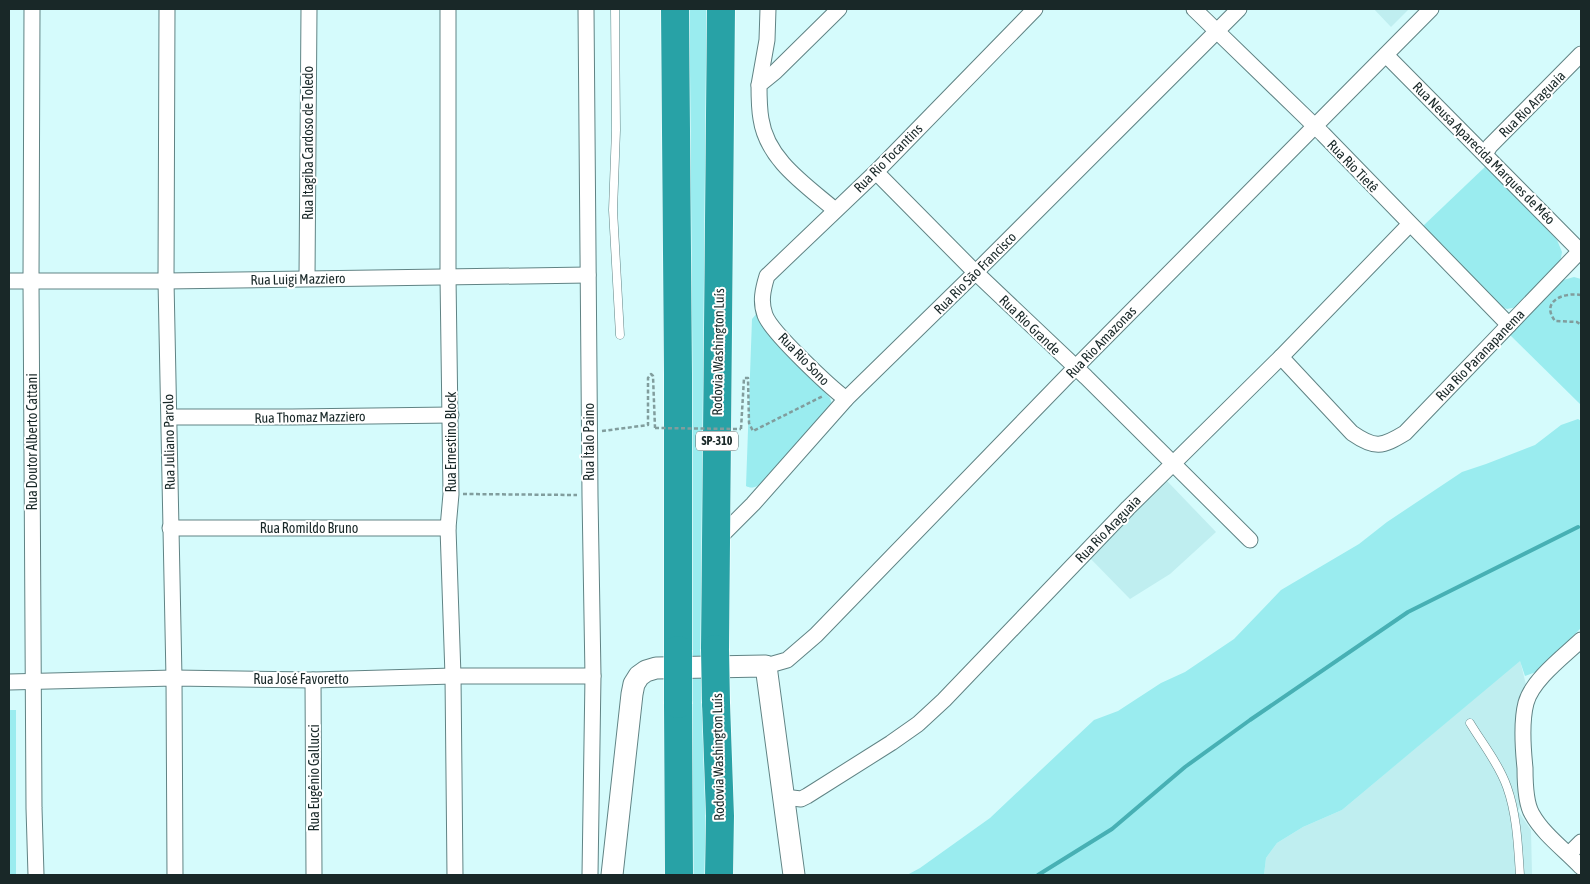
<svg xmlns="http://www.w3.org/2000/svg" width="1590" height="884" font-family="'Asap Condensed',sans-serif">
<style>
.built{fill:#bfeef0}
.green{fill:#9aecef}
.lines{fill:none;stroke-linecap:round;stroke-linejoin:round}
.stream{stroke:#47b0b4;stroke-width:4}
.lane-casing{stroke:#608384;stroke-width:9}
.street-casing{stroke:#608384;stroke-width:17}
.secondary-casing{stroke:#608384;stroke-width:23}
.highway-casing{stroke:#fff;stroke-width:29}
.path{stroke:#819d9d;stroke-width:2.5;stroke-dasharray:4 2.5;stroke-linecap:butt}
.lane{stroke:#fff;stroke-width:8}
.street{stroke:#fff;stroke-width:15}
.secondary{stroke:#fff;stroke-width:21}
.highway{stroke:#28a2a6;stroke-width:28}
.highway-bridge-casing{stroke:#fff;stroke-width:29;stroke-linecap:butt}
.path-bridge{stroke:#819d9d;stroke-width:2.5;stroke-dasharray:4 2.5;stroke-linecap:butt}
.highway-bridge{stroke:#28a2a6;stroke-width:28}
.labels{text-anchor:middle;stroke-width:4;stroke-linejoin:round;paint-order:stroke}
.shield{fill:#fff;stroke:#5e6868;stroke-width:1}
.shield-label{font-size:12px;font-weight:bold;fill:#192828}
.street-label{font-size:14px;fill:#192828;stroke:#fff}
</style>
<rect width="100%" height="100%" fill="#d5fbfc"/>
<g class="built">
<path d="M1374,9H1409L1391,27Z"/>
<path d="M1167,481L1216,532L1170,574L1130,599L1088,556Z"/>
<path d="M1520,660L1527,689L1523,798L1518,811L1531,830L1532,875H1264L1266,858L1277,843L1303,827L1342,810Z"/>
</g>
<g class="green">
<path d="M679,9H707L708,658L685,657Z"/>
<path d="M1487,165L1557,240L1562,252L1560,263L1517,307L1507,309L1502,307L1423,226Z"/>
<path d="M1574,277L1581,279V405L1510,335L1563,280Z"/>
<path d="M757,313L802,367L830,398L832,404L765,481C759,485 753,490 746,486L752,319Z"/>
<path d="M1578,419L1581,421V628L1536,672L1525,676L1520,661L1342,810L1303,827L1277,843L1266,858L1264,875H907L920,868L990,818L1094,720L1118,711L1161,683L1185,672L1234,639L1281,590L1359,544L1387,522L1462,472L1486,464L1535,445L1561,425Z"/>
<path d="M685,674L706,676L708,875H688Z"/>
<rect x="9" y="710" width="7" height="165"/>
</g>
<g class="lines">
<path class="stream" d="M1038,875L1112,829L1185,767L1250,720L1408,612L1578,527"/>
<g class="lane-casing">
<g id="lane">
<path d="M615,9L616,130L613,210L620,335"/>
<path d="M1470,723C1482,743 1499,764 1507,787C1517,815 1518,846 1520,875"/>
</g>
</g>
<g class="street-casing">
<g id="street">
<path d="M32,9L31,281L34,808L36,875"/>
<path d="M167,9L166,281L174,678L175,875"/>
<path d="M448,9V277L451,494L448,528L453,676L455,875"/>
<path d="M586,9L590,496L593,676L590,875"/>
<path d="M1194,9L1323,134L1509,325"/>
<path d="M1386,55L1581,252"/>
<path d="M759,85L767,40L768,9"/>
<path d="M1485,154L1490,146L1581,54"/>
<path d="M876,172L971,268L1086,377L1250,540"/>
<path d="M835,210C806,185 767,160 761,119C759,108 759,96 759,85L775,72L839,9"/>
<path d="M307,278L309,9"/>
<path d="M9,281H166L588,275"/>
<path d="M1281,357L1352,433C1375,449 1382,447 1405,433L1581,250"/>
<path d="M846,399C830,387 771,332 765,315C760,302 763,289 767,276L876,172L1035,9"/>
<path d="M170,417H292L451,415"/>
<path d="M170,528H448"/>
<path d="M716,541L753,504L846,399L976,272L1239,9"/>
<path d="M1581,640C1564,656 1532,680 1526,703C1521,722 1523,749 1525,768C1525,780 1526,804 1532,814C1543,834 1565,850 1581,867"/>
<path d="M766,666L787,660L816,635L1075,368L1431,9"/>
<path d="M313,680L314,875"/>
<path d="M9,682L174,678L313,680L453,676H593"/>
<path d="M784,797L801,799L807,796L891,743L918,724L944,700L1128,508L1281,357L1409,225"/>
<path d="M1569,854L1581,842"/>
</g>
</g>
<g class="secondary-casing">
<path id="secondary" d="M612,875L632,694L634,684L639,676L646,671L656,668L766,666L794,875"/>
</g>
<g class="highway-casing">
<g id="highway">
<path d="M675,9L678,374V650"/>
<path d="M715,649L721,9"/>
<path d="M716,703L720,816L719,875"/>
<path d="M678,704L679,875"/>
</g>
</g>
<g class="path">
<path d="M1581,295C1564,292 1540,301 1555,321L1577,322L1581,325"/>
<path d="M741,429L744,378H748L749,423L753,431L823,396"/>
<path d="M602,431L648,425V378L651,374L653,376L655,428"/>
<path d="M463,494L577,495"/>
</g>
<use href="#lane" class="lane"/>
<use href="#street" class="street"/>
<use href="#secondary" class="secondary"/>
<use href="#highway" class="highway"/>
<g class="highway-bridge-casing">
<g id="highway-bridge">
<path d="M715,649L716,703"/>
<path d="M678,704V650"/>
</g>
</g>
<path class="path-bridge" d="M655,428L741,429"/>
<use href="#highway-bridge" class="highway-bridge"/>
</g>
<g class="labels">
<rect class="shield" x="696" y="431.5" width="42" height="19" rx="4"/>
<g class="shield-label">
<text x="717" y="445">SP-310</text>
</g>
<g class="street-label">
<text transform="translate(1532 104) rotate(-45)" y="5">Rua Rio Araguaia</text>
<text transform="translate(308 143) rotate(-90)" y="5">Rua Itagiba Cardoso de Toledo</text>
<text transform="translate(1484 153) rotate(45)" y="5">Rua Neusa Aparecida Marques de Méo</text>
<text transform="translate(888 158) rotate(-45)" y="5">Rua Rio Tocantins</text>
<text transform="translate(1353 166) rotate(46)" y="5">Rua Rio Tietê</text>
<text transform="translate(975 273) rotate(-45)" y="5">Rua Rio São Francisco</text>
<text transform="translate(298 279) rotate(-1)" y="5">Rua Luigi Mazziero</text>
<text transform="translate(1030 325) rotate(44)" y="5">Rua Rio Grande</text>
<text transform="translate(1101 342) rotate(-46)" y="5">Rua Rio Amazonas</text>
<text transform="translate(718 352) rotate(-89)" y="5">Rodovia Washington Luís</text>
<text transform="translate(1480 355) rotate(-46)" y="5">Rua Rio Paranapanema</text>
<text transform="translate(804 359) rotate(46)" y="5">Rua Rio Sono</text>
<text transform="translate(310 417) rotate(-1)" y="5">Rua Thomaz Mazziero</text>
<text transform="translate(32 442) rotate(-90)" y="5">Rua Doutor Alberto Cattani</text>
<text transform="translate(169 442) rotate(-91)" y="5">Rua Juliano Parolo</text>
<text transform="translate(451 442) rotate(-90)" y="5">Rua Ernestino Block</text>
<text transform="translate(589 442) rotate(-90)" y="5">Rua Ítalo Paino</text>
<text x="309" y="533">Rua Romildo Bruno</text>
<text transform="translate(1108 529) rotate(-46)" y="5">Rua Rio Araguaia</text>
<text x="301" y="684">Rua José Favoretto</text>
<text transform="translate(718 757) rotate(-91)" y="5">Rodovia Washington Luís</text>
<text transform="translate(314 778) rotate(-90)" y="5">Rua Eugênio Gallucci</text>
</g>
</g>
<rect width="1590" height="884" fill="none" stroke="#192828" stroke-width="20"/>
</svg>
